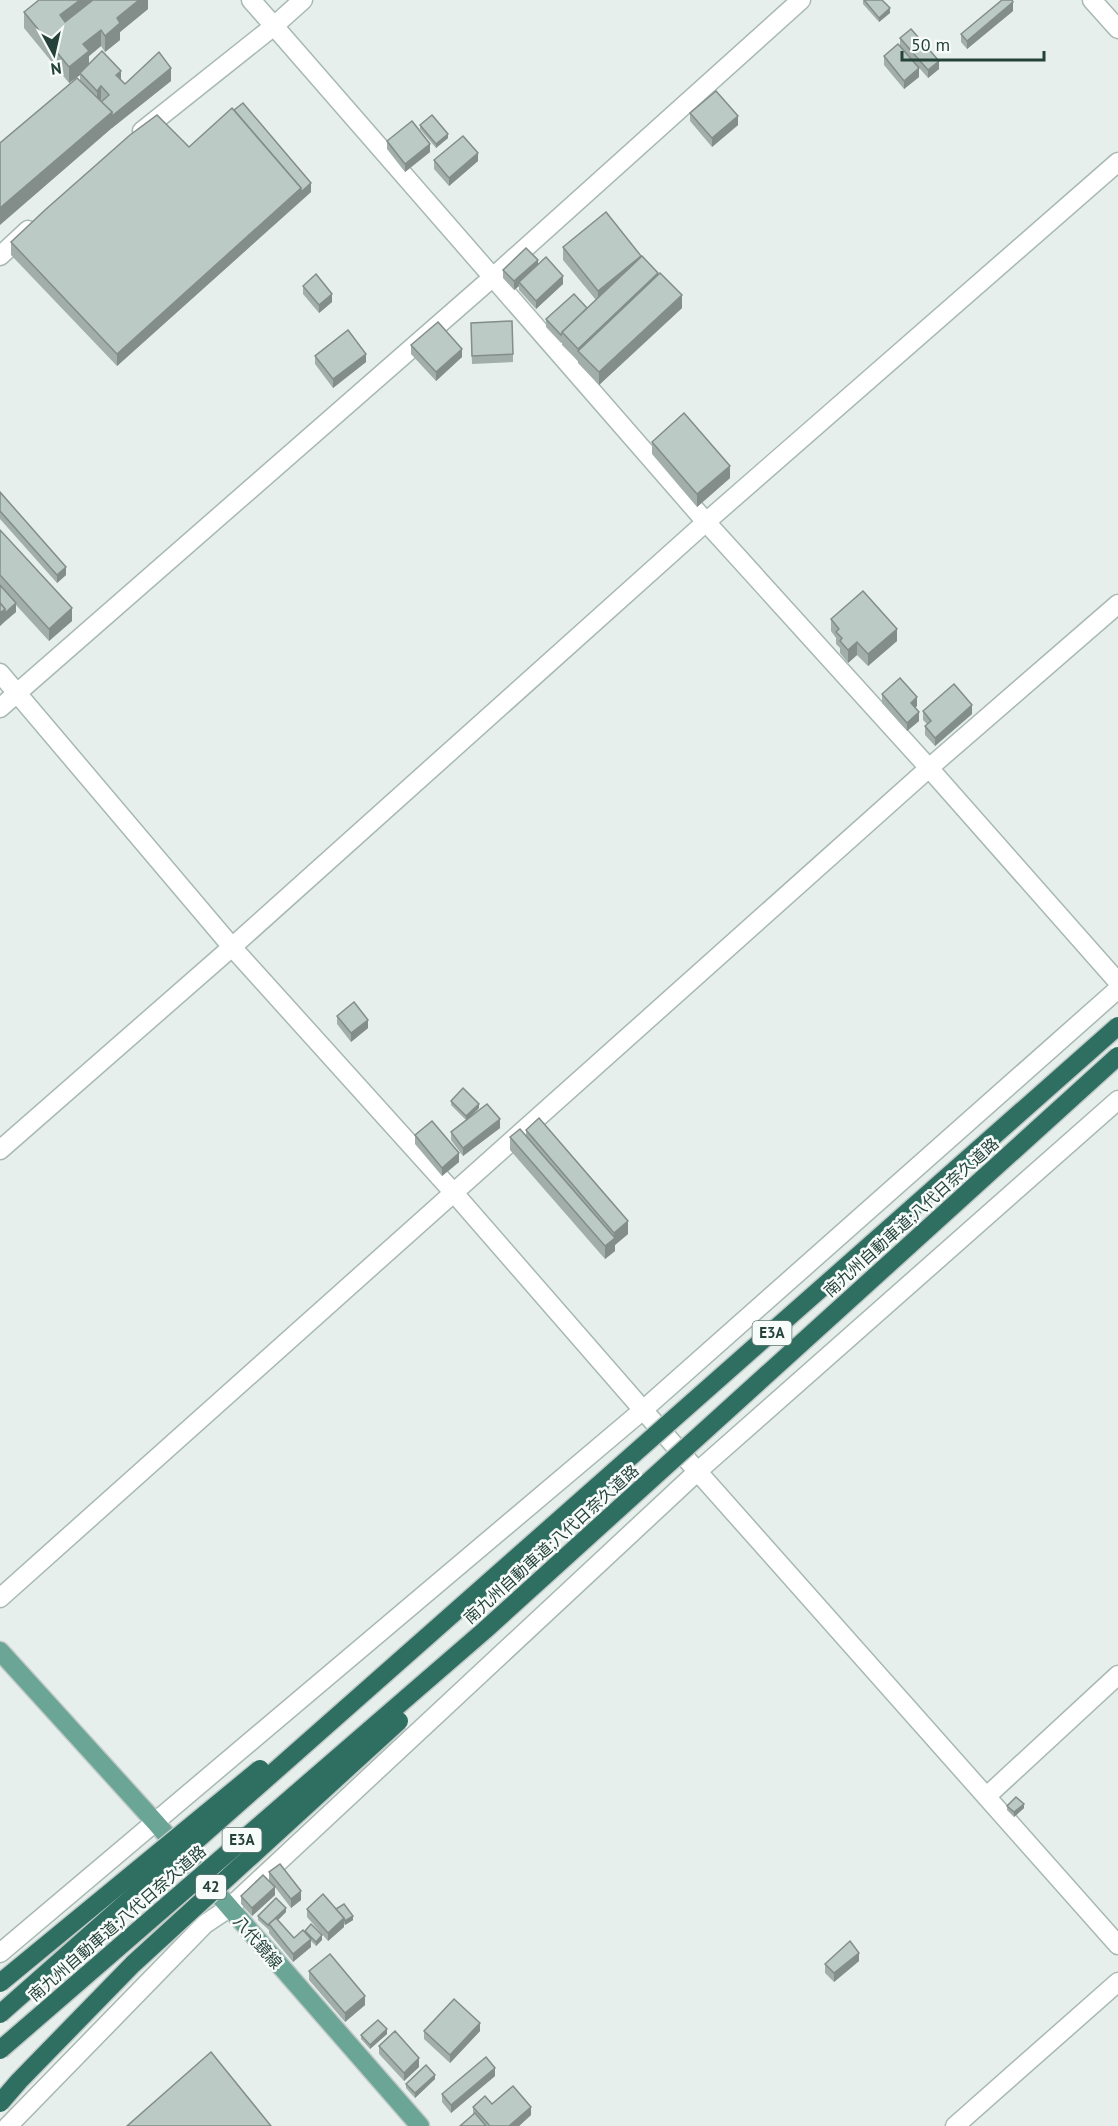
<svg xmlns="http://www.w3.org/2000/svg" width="1118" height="2126" font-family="'PT Sans','Noto Sans JP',sans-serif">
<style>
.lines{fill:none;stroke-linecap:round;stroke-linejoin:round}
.minor-casing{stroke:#a8b8b2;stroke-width:21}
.major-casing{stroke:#c2cac8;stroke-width:21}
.minor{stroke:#fff;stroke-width:18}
.major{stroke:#6aa596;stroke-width:18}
.highway-bridge-casing{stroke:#c2cac8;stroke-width:21;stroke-linecap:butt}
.highway-bridge{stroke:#2f6f62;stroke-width:18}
.wall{fill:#a1aea9}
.shaded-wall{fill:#838d89}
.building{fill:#bbcac4;stroke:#838d89;stroke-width:1.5}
.labels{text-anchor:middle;stroke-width:5;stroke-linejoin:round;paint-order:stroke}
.shield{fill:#f7fbf9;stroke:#637a73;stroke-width:1.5}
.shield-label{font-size:15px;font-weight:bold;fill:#24423a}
.street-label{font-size:16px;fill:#24423a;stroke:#f7fbf9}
</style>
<rect width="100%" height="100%" fill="#e6efeb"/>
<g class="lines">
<g class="minor-casing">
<g id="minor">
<path d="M251,0L274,26L303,0"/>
<path d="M1092,0L1118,29"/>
<path d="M142,131L274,26L706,522L929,768L1118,982"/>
<path d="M0,256L28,230"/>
<path d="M0,673L232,947L454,1193L643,1410L1118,1945"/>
<path d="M0,708L493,277L801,0"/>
<path d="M0,1150L232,947L706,522L1118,162"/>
<path d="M0,1598L929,768L1118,604"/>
<path d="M987,1796L1118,1675"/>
<path d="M0,1953L643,1410L1118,989"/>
<path d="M8,2126L205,1924L229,1908L698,1471L1118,1100"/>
<path d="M955,2126L1118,1982"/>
</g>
</g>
<g class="major-casing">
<path id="major" d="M0,1651L156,1823L420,2126"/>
</g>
<use href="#minor" class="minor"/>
<use href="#major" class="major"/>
<g class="highway-bridge-casing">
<g id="highway-bridge">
<path d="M0,1983L260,1769"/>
<path d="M0,2014L1118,1026"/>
<path d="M0,2050L485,1630L1118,1056"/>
<path d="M0,2103L19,2081L133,1964L399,1721"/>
</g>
</g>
<use href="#highway-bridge" class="highway-bridge"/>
</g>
<g class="wall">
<path d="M148,0V9L120,32V40L105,52L101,46L89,56V64L121,80L125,84L171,81L112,128L80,81V75L69,83L24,28V12Z"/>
<path d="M863,0L890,13L879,22L863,4Z"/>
<path d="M1013,11L967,49L961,42V34Z"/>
<path d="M900,38L939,69L928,78L907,54L919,77L904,89L884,65V56L900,46Z"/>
<path d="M690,113L738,125L712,147L690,121Z"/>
<path d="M420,125L448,138L436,148L420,129Z"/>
<path d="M387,141L430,152L405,172L387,149Z"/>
<path d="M189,147L311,192L117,366L11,255V242Z"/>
<path d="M434,160L478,161L449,186L434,169Z"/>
<path d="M563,247L641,257L658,275L682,308L599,385L578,363V361L562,345V342L561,343L546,327V319L587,308L596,300L563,260Z"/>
<path d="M503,270L563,284L536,309L519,290V286L514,290L503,278Z"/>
<path d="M303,286L332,302L319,313L303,294Z"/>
<path d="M471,331L513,354V362L472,364Z"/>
<path d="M411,345L462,357L436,381L411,354Z"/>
<path d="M315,356L366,362L333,388L315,364Z"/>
<path d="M652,442L730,478L697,507L652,454Z"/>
<path d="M0,492L66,575L57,583L0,519Z"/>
<path d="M0,530L72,621L49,641L16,605V612L0,626Z"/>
<path d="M831,619L897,641L868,666L857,655L848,663L840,653V648L836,644V638L831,631Z"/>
<path d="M882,694L917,706L915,707L919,721L907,731L882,703Z"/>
<path d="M923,711L972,714L935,746L925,735V726L927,724L923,720Z"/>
<path d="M337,1016L368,1028L351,1042L337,1024Z"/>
<path d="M451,1101L479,1108L469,1118L500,1128L463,1156L451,1140V1132L466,1120L451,1105Z"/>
<path d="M526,1130L628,1234L615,1245V1251L605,1259L510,1150V1137L526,1136Z"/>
<path d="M415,1135L459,1162L442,1176L415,1144Z"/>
<path d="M1007,1806L1024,1808L1014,1817L1007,1810Z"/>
<path d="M269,1872L301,1900L291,1908L275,1887V1895L252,1916L241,1904V1896L269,1880Z"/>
<path d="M307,1909L336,1910L353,1920L345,1925L344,1924V1927L328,1941L307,1917Z"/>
<path d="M286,1912L278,1920L294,1938L305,1932V1931L322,1940L316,1946L311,1941V1947L293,1962L269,1933V1930L258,1920V1916Z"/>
<path d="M859,1961L834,1982L825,1973V1964Z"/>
<path d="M309,1971L365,2005L345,2022L309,1980Z"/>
<path d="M424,2031H480L450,2063L424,2039Z"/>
<path d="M387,2034L370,2049L361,2039V2035Z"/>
<path d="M379,2046L419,2067L404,2081L379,2054Z"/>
<path d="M495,2076L451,2113L442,2102V2094Z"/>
<path d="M435,2079L415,2098L406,2088V2084Z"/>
<path d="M492,2104L531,2115L519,2126H460L473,2114V2107Z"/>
</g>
<g class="shaded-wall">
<path d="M80,0H96L60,32V15Z"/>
<path d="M139,0H148V9L120,32V40L105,52V36L117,18Z"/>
<path d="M1013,2V11L967,49V41Z"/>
<path d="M890,8V13L879,22V18Z"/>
<path d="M101,30V46L89,56V67L80,73V75L69,83V67L83,44Z"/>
<path d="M939,61V69L928,78V70Z"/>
<path d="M171,68V81L112,128L0,225V208L112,112Z"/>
<path d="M919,68V77L904,89V81Z"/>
<path d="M121,71V83L116,75Z"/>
<path d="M101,86V99L97,103V91Z"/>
<path d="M738,116V125L712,147V138Z"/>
<path d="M448,134V138L436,148V144Z"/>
<path d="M430,144V152L405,172V164Z"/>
<path d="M478,153V161L449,186V178Z"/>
<path d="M311,183V192L117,366V354L301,188Z"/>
<path d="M641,256V268L598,303V291Z"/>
<path d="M538,260V268L519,282V286L514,290V281Z"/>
<path d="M658,273V285L578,351V362V349Z"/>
<path d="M563,276V284L536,309V301Z"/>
<path d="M332,294V302L319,313V305Z"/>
<path d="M682,295V308L599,385V372Z"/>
<path d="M462,349V357L436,381V372Z"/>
<path d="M366,354V362L333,388V379Z"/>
<path d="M730,466V478L697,507V494Z"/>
<path d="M66,567V575L57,583V575Z"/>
<path d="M16,603V612L5,621V613Z"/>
<path d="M72,608V621L49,641V629Z"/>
<path d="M5,609V621L0,626V613Z"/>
<path d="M897,629V641L868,666V654Z"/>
<path d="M857,642V655L848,663V650Z"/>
<path d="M917,697V706L911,711V703Z"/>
<path d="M972,705V714L935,746V738Z"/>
<path d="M919,712V721L907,731V723Z"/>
<path d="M368,1020V1028L351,1042V1033Z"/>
<path d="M479,1104V1108L466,1121V1116Z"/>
<path d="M500,1119V1128L463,1156V1148Z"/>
<path d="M459,1153V1162L442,1176V1168Z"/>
<path d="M628,1221V1234L615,1245V1251L605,1259V1246L614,1239V1233Z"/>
<path d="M1024,1804V1808L1014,1817V1812Z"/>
<path d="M275,1887V1895L252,1916V1908Z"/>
<path d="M301,1891V1900L291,1908V1899Z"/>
<path d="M286,1908V1912L271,1927L269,1925Z"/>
<path d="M353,1916V1920L345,1925V1921Z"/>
<path d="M344,1918V1927L328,1941V1933Z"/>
<path d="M322,1935V1940L316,1946V1942Z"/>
<path d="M311,1939V1947L293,1962V1954Z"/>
<path d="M859,1953V1961L834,1982V1973Z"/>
<path d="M365,1996V2005L345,2022V2013Z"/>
<path d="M480,2023V2031L450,2063V2055Z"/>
<path d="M387,2029V2034L370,2049V2045Z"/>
<path d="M419,2058V2067L404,2081V2073Z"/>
<path d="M495,2068V2076L451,2113V2105Z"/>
<path d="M435,2075V2079L415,2098V2093Z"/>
<path d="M531,2107V2115L519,2126H509Z"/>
</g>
<g class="building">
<path d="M39,0H80L60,15L65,22L93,0H139L117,18L120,23L105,36L101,30L83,44L89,51L69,67L24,12Z"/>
<path d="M864,0H882L890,8L879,18Z"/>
<path d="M1002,0H1012L1013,2L967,41L961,34Z"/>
<path d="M911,29L939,61L928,70L900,38Z"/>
<path d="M898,44L919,68L904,81L884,56Z"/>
<path d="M102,51L121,71L116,75L125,84L159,52L171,68L112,116V112L101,102L109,95L101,86L97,91L80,73Z"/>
<path d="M77,78L112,112L0,208V143Z"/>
<path d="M716,91L738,116L712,138L690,113Z"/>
<path d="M243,103L311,183L301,192V188L234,110Z"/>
<path d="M232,108L301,188L117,354L11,242L45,210L130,135L157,115L189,147Z"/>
<path d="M432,115L448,134L436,144L420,125Z"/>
<path d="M412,121L430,144L405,164L387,141Z"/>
<path d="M463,136L478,153L449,178L434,160Z"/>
<path d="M606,212L641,256L598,291L563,247Z"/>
<path d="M526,248L538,260L514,281L503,270Z"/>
<path d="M642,256L658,273L578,349L562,332Z"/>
<path d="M546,257L563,276L536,301L519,282Z"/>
<path d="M660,273L682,295L599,372L578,351Z"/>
<path d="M316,274L332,294L319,305L303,286Z"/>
<path d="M574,294L587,308L562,332L561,335L546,319Z"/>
<path d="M512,321L513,354L472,356L471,323Z"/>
<path d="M438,322L462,349L436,372L411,345Z"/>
<path d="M348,330L366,354L333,379L315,356Z"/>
<path d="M684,413L730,466L697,494L652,442Z"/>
<path d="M0,492L66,567L57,575L0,511Z"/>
<path d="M0,530L72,608L49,629L0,575Z"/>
<path d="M0,585L16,603L5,613V609L0,603Z"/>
<path d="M863,591L897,629L868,654L857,642L848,650L840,641L842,638L836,632L839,629L831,619Z"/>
<path d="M0,603L5,609L0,613Z"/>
<path d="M900,678L917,697L911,703L919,712L907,723L882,694Z"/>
<path d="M954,684L972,705L935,738L925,726L931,721L923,711Z"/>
<path d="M354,1002L368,1020L351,1033L337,1016Z"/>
<path d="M463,1088L479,1104L466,1116L451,1101Z"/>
<path d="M487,1104L500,1119L463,1148L451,1132Z"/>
<path d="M539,1118L628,1221L614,1233L526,1130Z"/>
<path d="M432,1121L459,1153L442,1168L415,1135Z"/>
<path d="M520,1129L615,1238L605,1246L510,1137Z"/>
<path d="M1016,1797L1024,1804L1014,1812L1007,1806Z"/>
<path d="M280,1864L301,1891L291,1899L269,1872Z"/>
<path d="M263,1875L275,1887L252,1908L241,1896Z"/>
<path d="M323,1894L344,1918L328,1933L307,1909Z"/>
<path d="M276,1898L286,1908L269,1924L268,1925L258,1916Z"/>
<path d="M344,1904L353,1916L345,1921L344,1918L336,1909Z"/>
<path d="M276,1918L294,1938L303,1930L311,1939L293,1954L269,1924Z"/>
<path d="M311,1924L322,1935L316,1942L305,1931Z"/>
<path d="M850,1941L859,1953L834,1973L825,1964Z"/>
<path d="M330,1954L365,1996L345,2013L309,1971Z"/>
<path d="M454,1999L480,2023L450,2055L424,2031Z"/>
<path d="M378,2020L387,2029L370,2045L361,2035Z"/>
<path d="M395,2031L419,2058L404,2073L379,2046Z"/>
<path d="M211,2052L271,2126H127Z"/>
<path d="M486,2057L495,2068L451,2105L442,2094Z"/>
<path d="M426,2065L435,2075L415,2093L406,2084Z"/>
<path d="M513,2086L531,2107L509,2126H490L473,2107L485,2096L492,2104Z"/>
<path d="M475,2113L486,2126H460Z"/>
</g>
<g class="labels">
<g class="shield">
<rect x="752.5" y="1321" width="39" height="24" rx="4.5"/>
<rect x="222.5" y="1828" width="39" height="24" rx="4.5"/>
<rect x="196" y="1875" width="30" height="24" rx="4.5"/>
</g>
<g class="shield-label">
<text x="772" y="1338">E3A</text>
<text x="242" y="1845">E3A</text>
<text x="211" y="1892">42</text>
</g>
<g class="street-label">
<text transform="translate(911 1217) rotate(-42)" y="6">南九州自動車道;八代日奈久道路</text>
<text transform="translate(551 1544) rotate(-42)" y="6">南九州自動車道;八代日奈久道路</text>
<text transform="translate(117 1923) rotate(-41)" y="6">南九州自動車道;八代日奈久道路</text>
<text transform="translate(258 1942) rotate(49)" y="6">八代鏡線</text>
</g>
</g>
<g transform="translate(54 54) rotate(172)" stroke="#f7fbf9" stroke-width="4.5" paint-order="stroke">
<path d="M0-4.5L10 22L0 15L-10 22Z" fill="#24423a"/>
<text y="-9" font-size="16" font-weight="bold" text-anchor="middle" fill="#24423a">N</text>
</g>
<path d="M902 51v9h142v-9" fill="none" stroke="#24423a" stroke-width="3"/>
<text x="911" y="51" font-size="18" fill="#24423a" stroke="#f7fbf9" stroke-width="4.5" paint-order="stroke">50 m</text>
</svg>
